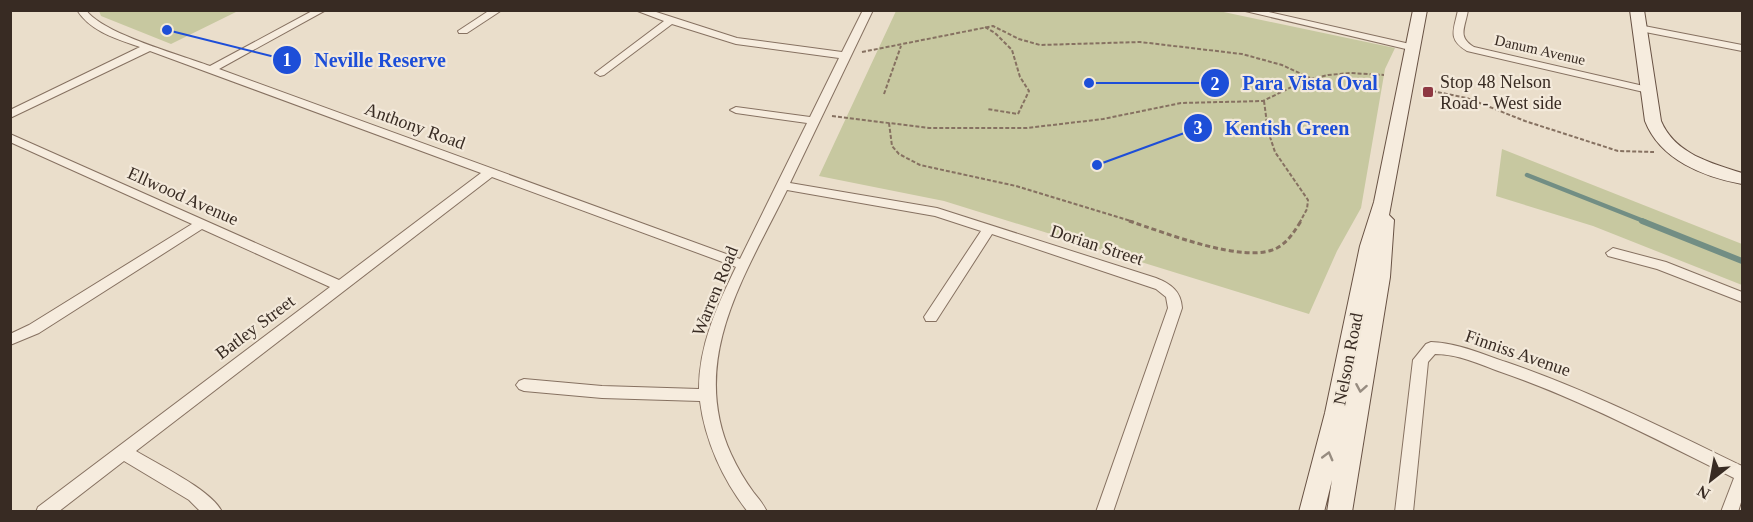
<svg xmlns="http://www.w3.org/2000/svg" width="1753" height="522" font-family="Georgia,serif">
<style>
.green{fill:#c7c8a0}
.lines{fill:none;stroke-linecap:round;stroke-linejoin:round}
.stream-far1{stroke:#728e84;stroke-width:4.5}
.stream{stroke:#728e84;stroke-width:6}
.street-casing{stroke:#867161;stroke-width:2}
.secondary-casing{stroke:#685244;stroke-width:2}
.path-far1{stroke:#867161;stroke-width:2;stroke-dasharray:4 2;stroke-linecap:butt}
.path{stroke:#867161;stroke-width:3;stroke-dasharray:5 3;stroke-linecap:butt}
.street{fill:#f6ecde;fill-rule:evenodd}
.secondary{fill:#f6ecde;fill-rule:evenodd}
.oneway{stroke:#978c80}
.poi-dot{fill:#8e3842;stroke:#f3e9da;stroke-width:2}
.labels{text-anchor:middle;stroke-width:4.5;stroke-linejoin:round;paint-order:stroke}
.far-street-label{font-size:15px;fill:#382b23;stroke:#f3e9da}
.poi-label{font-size:18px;fill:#382b23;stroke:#f3e9da;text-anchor:start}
.street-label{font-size:18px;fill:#382b23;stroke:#f3e9da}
.leader{fill:none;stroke:#1d4ed8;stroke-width:2}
.callout-dot{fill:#1d4ed8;stroke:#f3e9da;stroke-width:2}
.mark-label{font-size:18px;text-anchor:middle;font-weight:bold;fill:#fff}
.callout-label{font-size:20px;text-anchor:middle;font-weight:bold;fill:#1d4ed8;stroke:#f3e9da;stroke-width:4.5;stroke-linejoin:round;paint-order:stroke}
</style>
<rect width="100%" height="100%" fill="#eadecb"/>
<g class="green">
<path d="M99,11H98H238L171,44L101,16Z"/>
<path d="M896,11H1219L1395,48L1385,69L1361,208L1337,251L1309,314L944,201L819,176Z"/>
<path d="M1502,149L1742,244V285L1593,226L1496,196Z"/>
</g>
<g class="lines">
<path class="stream-far1" d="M1527,175L1646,222"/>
<path class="stream" d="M1642,221L1742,261"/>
<g class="street-casing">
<g id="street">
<path d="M77,10H86C103,34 181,55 210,66L314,10H326L219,69L740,259L807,123L736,113L730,110L736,107L810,117L839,58L736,44L672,24L604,75L600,76L595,73L664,21L635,10H650L737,38L842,52L863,10H873L790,183L937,208L1156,278C1171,284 1181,291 1182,308L1113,512H1096L1168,308L1166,297L1156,289L992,234L936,321H926L924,317L981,231L935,216L787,190C746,274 688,359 731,454C737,467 745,481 754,493C759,499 764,505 767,512H748C723,480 705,441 700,401L602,398L524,391L519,389L516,385L519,381L524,379L602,386L699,389C699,345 717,306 736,267L492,177L136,451C157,464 212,490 222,512H201L189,500L124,461L58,512H36L38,507L330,287L202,229L39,333L10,345V334L29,325L192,224L10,142V134L339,280L481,173L150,51L10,118V110L140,47C117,39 91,32 77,10Z"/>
<path d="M490,10H502L467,33H459L458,31Z"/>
<path d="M1241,10H1260L1410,44L1415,47L1410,50Z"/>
<path d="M1458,10H1468C1465,28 1457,37 1474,47L1648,87L1653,90L1648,93L1467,51C1447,39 1454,30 1458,10Z"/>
<path d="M1639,25L1742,45V51L1635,30V26Z"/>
<path d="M1613,248L1666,262L1742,292V302L1657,269L1608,256L1606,253Z"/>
<path d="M1431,342C1458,343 1482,354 1506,362C1588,390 1665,429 1742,466V499L1738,512H1721L1734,478C1657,440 1582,400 1501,372C1479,364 1458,354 1435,354L1428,362L1413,512H1395L1413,360L1426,344Z"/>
</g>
</g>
<g class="secondary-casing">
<g id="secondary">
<path d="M1413,10H1427L1389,215L1394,220L1390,277L1352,512H1327L1332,480L1324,512H1299L1325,413L1360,246L1374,202Z"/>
<path d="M1630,10H1644L1661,121C1675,154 1711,163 1742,173V184C1704,177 1660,160 1645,121Z"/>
</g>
</g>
<g class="path-far1">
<path d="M985,27L995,33L1012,50L1020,77L1029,91L1018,114L987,109"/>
<path d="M862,52L993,26L1019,39L1040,45L1140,42L1242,54L1282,65L1310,78"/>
<path d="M1432,91L1467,98L1525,121L1618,151L1654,152"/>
<path d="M884,94L901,46"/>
<path d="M1264,101L1268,131L1275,152L1308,200L1307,209L1300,222"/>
<path d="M832,116L929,128H1027L1103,119L1181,103L1263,101L1306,80L1328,75L1350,73L1384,75"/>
<path d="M889,123L892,146L899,154L920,165L1016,186L1134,222"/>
</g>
<path class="path" d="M1129,221C1164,232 1244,265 1277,248C1288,242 1294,232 1301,221"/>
<use href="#street" class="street"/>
<use href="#secondary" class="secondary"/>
</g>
<defs><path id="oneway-chevron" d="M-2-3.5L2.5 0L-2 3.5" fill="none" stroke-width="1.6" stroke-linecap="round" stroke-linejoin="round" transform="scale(1.5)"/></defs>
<g class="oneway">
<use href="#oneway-chevron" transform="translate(1361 388) rotate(100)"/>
<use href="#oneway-chevron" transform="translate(1328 456) rotate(-75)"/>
</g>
<rect class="poi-dot" x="1422" y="86" width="12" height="12" rx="3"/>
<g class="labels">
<g class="far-street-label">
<text transform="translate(1540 50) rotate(13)" y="5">Danum Avenue</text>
</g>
<g class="poi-label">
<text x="1440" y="88">Stop 48 Nelson<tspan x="1440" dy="21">Road - West side</tspan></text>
</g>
<g class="street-label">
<text transform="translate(415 126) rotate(20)" y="6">Anthony Road</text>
<text transform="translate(183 196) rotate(24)" y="6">Ellwood Avenue</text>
<text transform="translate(1097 245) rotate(18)" y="6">Dorian Street</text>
<text transform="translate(715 291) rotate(-68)" y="6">Warren Road</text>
<text transform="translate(255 327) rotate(-37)" y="6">Batley Street</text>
<text transform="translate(1518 353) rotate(19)" y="6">Finniss Avenue</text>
<text transform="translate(1348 359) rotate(-79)" y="6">Nelson Road</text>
</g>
</g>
<path class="leader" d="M167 30L287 60M1089 83L1215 83M1097 165L1198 128"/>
<g class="callout-dot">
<circle cx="167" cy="30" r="6"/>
<circle cx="1089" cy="83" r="6"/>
<circle cx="1097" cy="165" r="6"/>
<circle cx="287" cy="60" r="15"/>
<circle cx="1215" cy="83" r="15"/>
<circle cx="1198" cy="128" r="15"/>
</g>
<g class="mark-label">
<text x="287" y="66">1</text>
<text x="1215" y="90">2</text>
<text x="1198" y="134">3</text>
</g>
<g class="callout-label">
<text x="380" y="67">Neville Reserve</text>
<text x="1310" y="90">Para Vista Oval</text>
<text x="1287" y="135">Kentish Green</text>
</g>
<rect width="1753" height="522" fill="none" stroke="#382b23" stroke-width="24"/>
<g transform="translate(1711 480) rotate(211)" stroke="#f3e9da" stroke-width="4.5" paint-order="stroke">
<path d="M0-4.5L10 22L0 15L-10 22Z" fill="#382b23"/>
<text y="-9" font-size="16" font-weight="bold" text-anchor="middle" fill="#382b23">N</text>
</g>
</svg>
